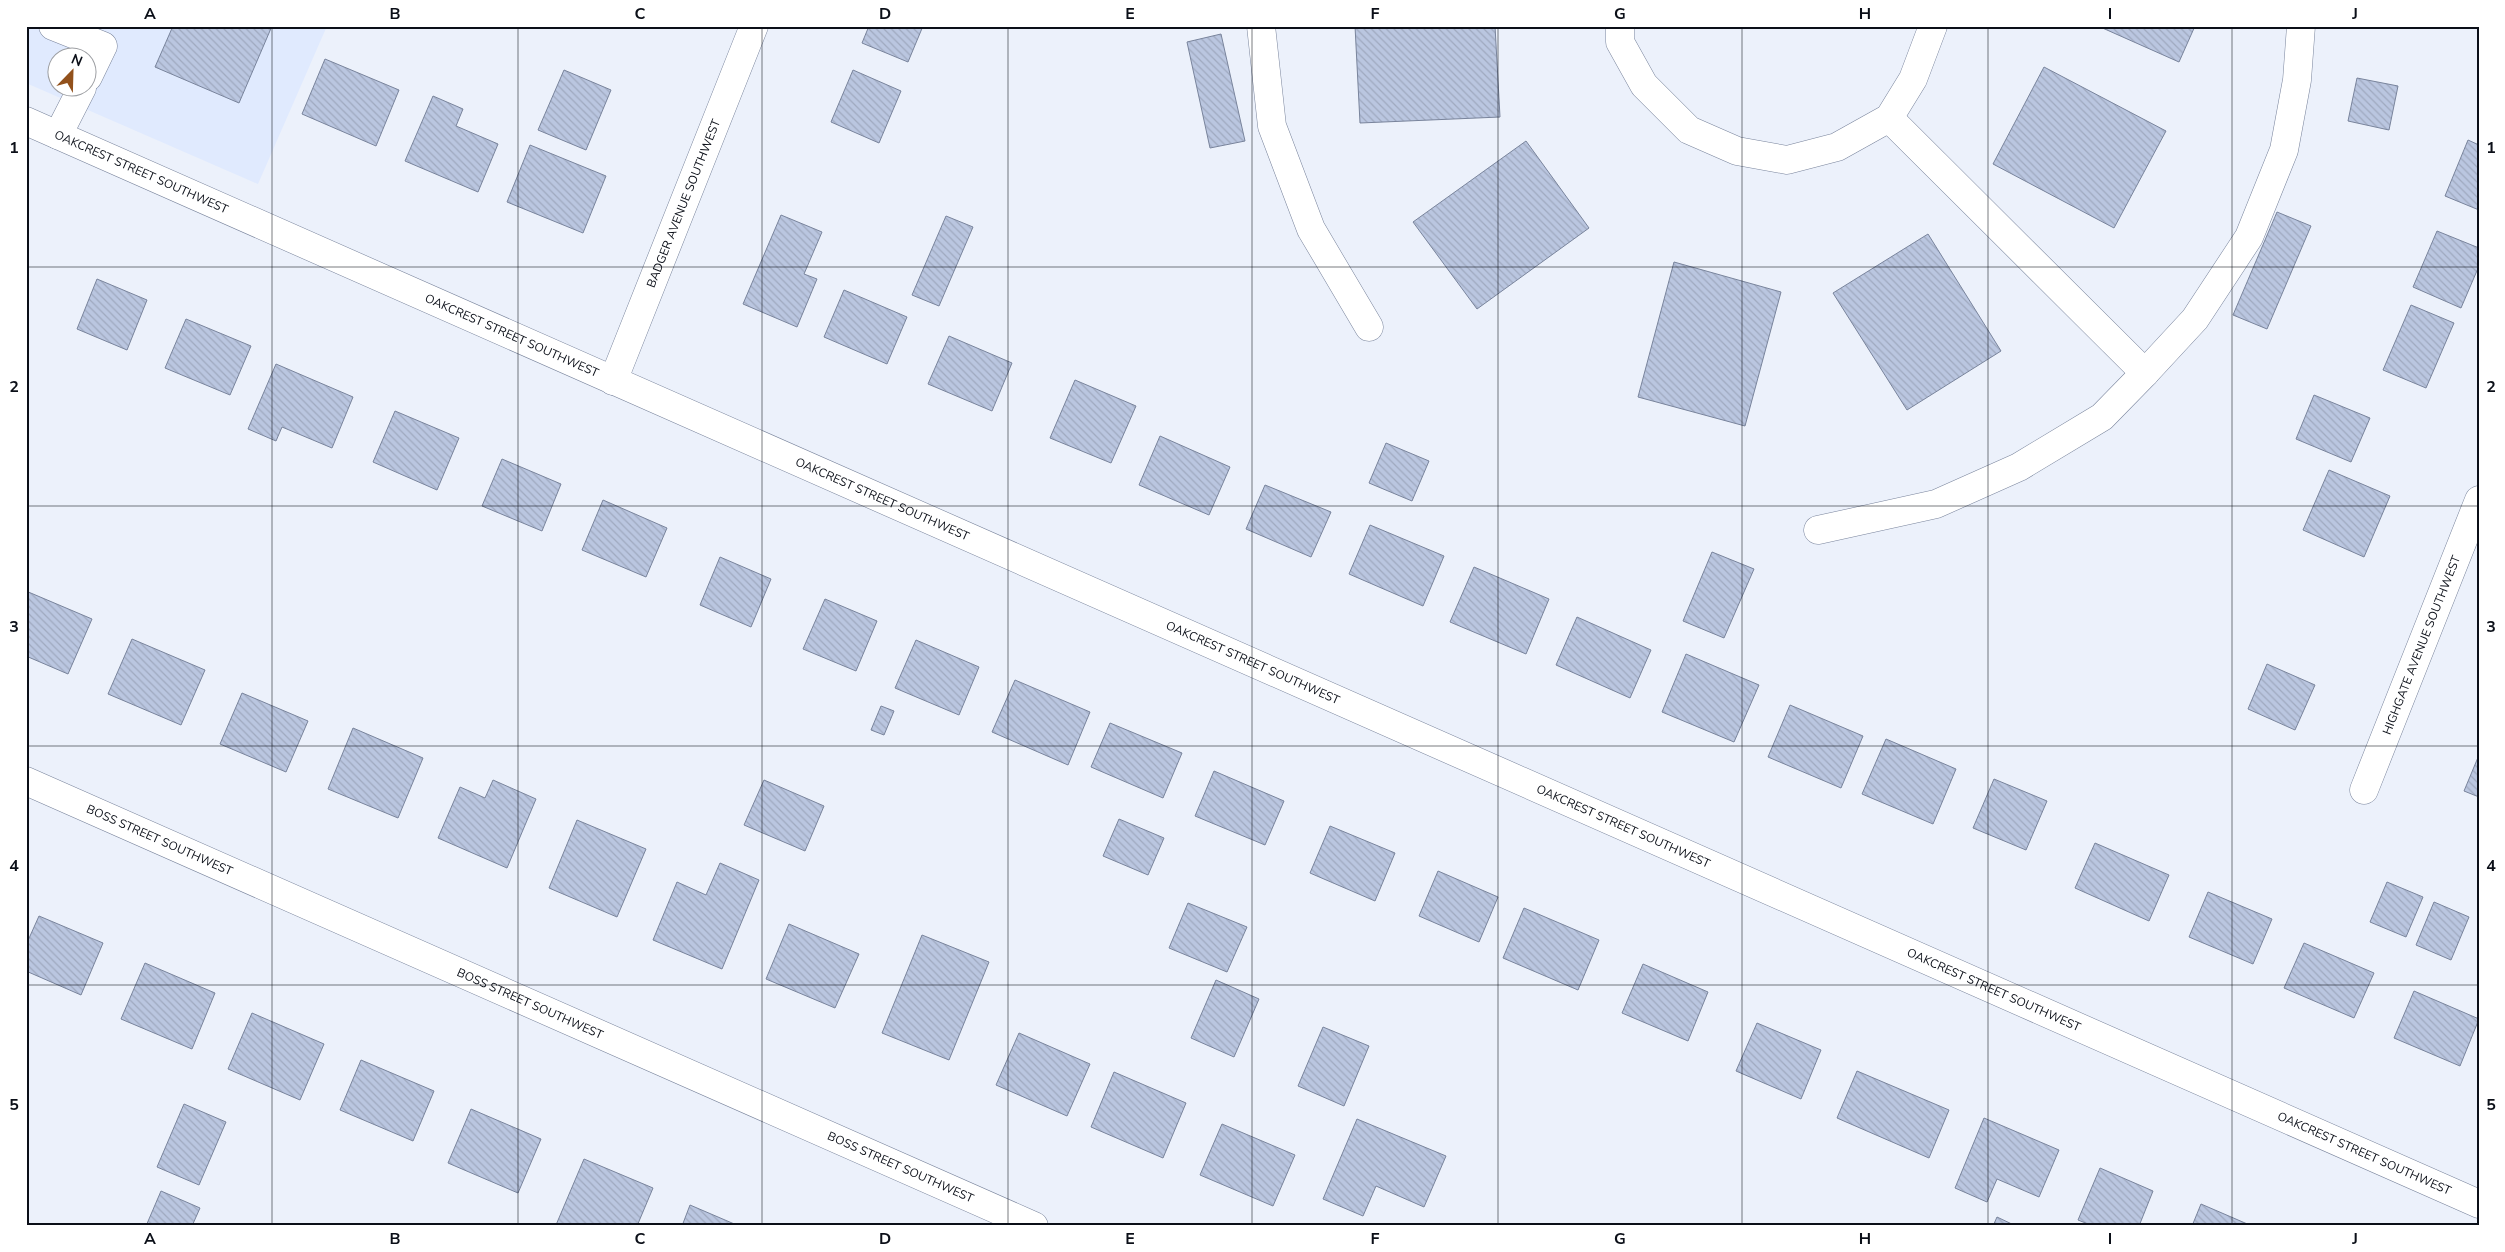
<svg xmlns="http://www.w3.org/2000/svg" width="2505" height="1252" font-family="'Nunito Sans',sans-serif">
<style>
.built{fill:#e0eafe;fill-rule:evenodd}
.building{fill:url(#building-back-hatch);stroke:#79849c}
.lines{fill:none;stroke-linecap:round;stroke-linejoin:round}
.minor-casing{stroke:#79849c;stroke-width:29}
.minor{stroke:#fff;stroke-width:28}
.grid{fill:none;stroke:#0b0f18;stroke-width:1;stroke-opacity:0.55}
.labels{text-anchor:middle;stroke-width:5;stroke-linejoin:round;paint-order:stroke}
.street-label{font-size:12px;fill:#0b0f18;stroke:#fff}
.neatline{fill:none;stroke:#0b0f18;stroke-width:2}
.grid-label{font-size:16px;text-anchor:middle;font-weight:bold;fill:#0b0f18}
</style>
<defs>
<pattern id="building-back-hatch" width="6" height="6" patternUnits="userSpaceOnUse" patternTransform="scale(1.25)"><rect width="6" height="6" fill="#bac6e0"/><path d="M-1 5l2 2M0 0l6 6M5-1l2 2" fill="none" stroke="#9fa9bf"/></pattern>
</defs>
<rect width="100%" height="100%" fill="#ecf1fb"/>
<path class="built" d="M26,26H327L258,184L26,83ZM58,58H88V88H58Z"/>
<g class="building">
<path d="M173,26H272L239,103L155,67Z"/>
<path d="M869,26H923L908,62L862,43Z"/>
<path d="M1355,26H1495L1500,117L1360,123Z"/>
<path d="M2098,26H2195L2179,62Z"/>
<path d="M1221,34L1245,141L1210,148L1187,42Z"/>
<path d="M325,59L399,90L376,146L302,114Z"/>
<path d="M2044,67L2166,131L2114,228L1993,164Z"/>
<path d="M564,70L611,90L586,150L538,130Z"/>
<path d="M853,70L901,91L879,143L831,122Z"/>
<path d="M2357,78L2398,86L2389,130L2348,121Z"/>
<path d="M433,96L463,109L456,126L498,144L478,192L405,161Z"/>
<path d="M2468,140L2479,145V210L2445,196Z"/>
<path d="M1526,141L1589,228L1477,309L1413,222Z"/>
<path d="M530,145L606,176L583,233L507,202Z"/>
<path d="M2277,212L2311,226L2267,329L2233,315Z"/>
<path d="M781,215L822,232L804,274L817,279L797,327L743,304Z"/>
<path d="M946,216L973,227L939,306L912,295Z"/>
<path d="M2437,231L2479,248V266L2461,308L2413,287Z"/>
<path d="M1928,234L2001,351L1907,410L1833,293Z"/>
<path d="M1674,262L1781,292L1745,426L1638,397Z"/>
<path d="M97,279L147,300L127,350L77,329Z"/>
<path d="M844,290L907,317L887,364L824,337Z"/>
<path d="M2411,305L2454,323L2426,388L2383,370Z"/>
<path d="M186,319L251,346L230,395L165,368Z"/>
<path d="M949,336L1012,363L992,411L928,384Z"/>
<path d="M276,364L353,397L332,448L282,427L276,441L248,429Z"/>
<path d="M1075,380L1136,406L1111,463L1050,438Z"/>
<path d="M2314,395L2370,418L2351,462L2296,439Z"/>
<path d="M395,411L459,438L437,490L373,462Z"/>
<path d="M1160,436L1230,467L1209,515L1139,485Z"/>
<path d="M1386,443L1429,461L1412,501L1369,483Z"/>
<path d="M502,459L561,484L542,531L482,506Z"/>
<path d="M2329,470L2390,496L2364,557L2303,530Z"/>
<path d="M1265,485L1331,512L1311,557L1246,529Z"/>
<path d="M603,500L667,528L646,577L582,550Z"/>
<path d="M1370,525L1444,556L1423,606L1349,574Z"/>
<path d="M1712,552L1754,569L1724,638L1683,621Z"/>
<path d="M720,557L771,579L751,627L700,605Z"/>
<path d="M1474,567L1549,599L1526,654L1450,622Z"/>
<path d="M26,591L92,619L68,674L26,656Z"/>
<path d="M825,599L877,621L856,671L803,649Z"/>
<path d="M1577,617L1651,650L1630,698L1556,665Z"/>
<path d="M132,639L205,670L181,725L108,694Z"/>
<path d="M916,640L979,667L959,715L895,688Z"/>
<path d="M1686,654L1759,685L1734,742L1662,712Z"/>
<path d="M2267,664L2315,685L2295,730L2248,709Z"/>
<path d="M1015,680L1090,712L1068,765L992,732Z"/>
<path d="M242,693L308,721L286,772L220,744Z"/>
<path d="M1790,705L1863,736L1841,788L1768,757Z"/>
<path d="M881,706L894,711L884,735L871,730Z"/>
<path d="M1110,723L1182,753L1163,798L1091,767Z"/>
<path d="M353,728L423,758L398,818L328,789Z"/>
<path d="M1886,739L1956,769L1933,824L1862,794Z"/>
<path d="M2479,755V797L2464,791Z"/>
<path d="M1214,771L1284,801L1265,845L1195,816Z"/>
<path d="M1994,779L2047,801L2026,850L1973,828Z"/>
<path d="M493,780L536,799L507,868L438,838L460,787L485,798Z"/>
<path d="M764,780L824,806L805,851L744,825Z"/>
<path d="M1119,819L1164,838L1148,875L1103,856Z"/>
<path d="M577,820L646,849L617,917L549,888Z"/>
<path d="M1330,826L1395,853L1375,901L1310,873Z"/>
<path d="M2095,843L2169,875L2149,921L2075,888Z"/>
<path d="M720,863L759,880L722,969L653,940L677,882L706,895Z"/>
<path d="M1438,871L1498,897L1479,942L1419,916Z"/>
<path d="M2387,882L2423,897L2406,937L2370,922Z"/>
<path d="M2208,892L2272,919L2253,964L2189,937Z"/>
<path d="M2434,902L2469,917L2451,960L2416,945Z"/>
<path d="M1188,903L1247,927L1227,972L1169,948Z"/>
<path d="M1524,908L1599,940L1578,990L1503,958Z"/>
<path d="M39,916L103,943L81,995L26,971V945Z"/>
<path d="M789,924L859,954L835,1008L766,979Z"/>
<path d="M922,935L989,962L949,1060L882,1033Z"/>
<path d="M2304,943L2374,973L2354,1018L2284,988Z"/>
<path d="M145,963L215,993L192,1049L121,1019Z"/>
<path d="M1643,964L1708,992L1688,1041L1622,1013Z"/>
<path d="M1216,980L1259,999L1234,1057L1191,1038Z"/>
<path d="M2414,991L2479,1019L2460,1066L2394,1038Z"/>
<path d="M252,1013L324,1044L300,1100L228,1069Z"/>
<path d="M1757,1023L1821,1050L1801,1099L1736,1071Z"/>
<path d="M1323,1027L1369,1046L1344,1106L1298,1086Z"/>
<path d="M1019,1033L1090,1064L1067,1116L996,1085Z"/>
<path d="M361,1060L434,1091L413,1141L340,1110Z"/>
<path d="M1857,1071L1949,1110L1929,1158L1837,1118Z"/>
<path d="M1114,1072L1186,1103L1163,1158L1091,1127Z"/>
<path d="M184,1104L226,1122L199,1185L157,1167Z"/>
<path d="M471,1109L541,1139L518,1193L448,1163Z"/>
<path d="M1984,1118L2059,1150L2039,1197L1997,1179L1987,1202L1955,1188Z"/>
<path d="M1357,1119L1446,1156L1424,1207L1376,1186L1363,1216L1323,1199Z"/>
<path d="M1222,1124L1295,1155L1273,1206L1200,1175Z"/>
<path d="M584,1159L653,1188L637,1226L556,1225Z"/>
<path d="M2100,1168L2153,1191L2139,1226H2093L2078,1220Z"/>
<path d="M161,1191L200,1208L192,1226H146Z"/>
<path d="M2201,1204L2252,1226H2192Z"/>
<path d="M690,1205L739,1226H682Z"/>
<path d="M1997,1217L2016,1226H1993Z"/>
</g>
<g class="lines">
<g class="minor-casing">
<g id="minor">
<path d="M53,26L103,46L88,77"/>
<path d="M1261,26L1272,126L1311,229L1369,327"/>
<path d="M1620,26V42L1644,85L1689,130L1737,151L1787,160L1837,147L1889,118L1913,79L1933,26"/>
<path d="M1889,118L2145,373"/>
<path id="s1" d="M26,121L2479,1204"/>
<path d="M58,135L82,88"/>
<path id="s2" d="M613,381L754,26"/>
<path d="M1818,530L1936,504L2019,467L2102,417L2145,373L2195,319L2249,237L2284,150L2297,80L2301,26"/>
<path id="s3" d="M26,781L1034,1226"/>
<path id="s4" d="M2364,790L2479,500"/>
</g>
</g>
<use href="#minor" class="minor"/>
</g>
<path class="grid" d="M272,26V1226M518,26V1226M762,26V1226M1008,26V1226M1252,26V1226M1498,26V1226M1742,26V1226M1988,26V1226M2232,26V1226M26,267H2479M26,506H2479M26,746H2479M26,985H2479"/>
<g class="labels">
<g class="street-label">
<text dy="4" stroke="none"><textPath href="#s1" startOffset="126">OAKCREST STREET SOUTHWEST</textPath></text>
<text dy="4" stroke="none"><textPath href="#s2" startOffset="191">BADGER AVENUE SOUTHWEST</textPath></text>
<text dy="4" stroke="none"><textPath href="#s1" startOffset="531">OAKCREST STREET SOUTHWEST</textPath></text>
<text dy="4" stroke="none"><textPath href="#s1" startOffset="936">OAKCREST STREET SOUTHWEST</textPath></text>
<text dy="4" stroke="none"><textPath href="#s4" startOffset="156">HIGHGATE AVENUE SOUTHWEST</textPath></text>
<text dy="4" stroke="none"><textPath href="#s1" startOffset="1341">OAKCREST STREET SOUTHWEST</textPath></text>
<text dy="4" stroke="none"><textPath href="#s1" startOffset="1746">OAKCREST STREET SOUTHWEST</textPath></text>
<text dy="4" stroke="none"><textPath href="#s3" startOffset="146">BOSS STREET SOUTHWEST</textPath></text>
<text dy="4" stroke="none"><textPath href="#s1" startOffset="2151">OAKCREST STREET SOUTHWEST</textPath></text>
<text dy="4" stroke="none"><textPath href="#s3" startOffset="551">BOSS STREET SOUTHWEST</textPath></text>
<text dy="4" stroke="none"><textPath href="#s1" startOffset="2556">OAKCREST STREET SOUTHWEST</textPath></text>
<text dy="4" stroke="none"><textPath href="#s3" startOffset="956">BOSS STREET SOUTHWEST</textPath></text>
</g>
</g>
<rect width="2505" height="1252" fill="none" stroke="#ffffff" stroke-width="55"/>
<g transform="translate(72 72) rotate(23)"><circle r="24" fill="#ffffff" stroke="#9d9fa3"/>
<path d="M0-4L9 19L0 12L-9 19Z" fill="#92511c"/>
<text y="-8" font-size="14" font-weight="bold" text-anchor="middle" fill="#0b0f18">N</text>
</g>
<rect x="28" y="28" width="2450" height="1196" class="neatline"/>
<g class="grid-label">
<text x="150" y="19">A</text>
<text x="395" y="19">B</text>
<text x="640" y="19">C</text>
<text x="885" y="19">D</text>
<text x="1130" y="19">E</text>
<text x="1375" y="19">F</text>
<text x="1620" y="19">G</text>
<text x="1865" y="19">H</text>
<text x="2110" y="19">I</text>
<text x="2355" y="19">J</text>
<text x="14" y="153">1</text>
<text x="2491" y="153">1</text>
<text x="14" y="392">2</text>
<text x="2491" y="392">2</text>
<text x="14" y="632">3</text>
<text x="2491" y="632">3</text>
<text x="14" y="871">4</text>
<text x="2491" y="871">4</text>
<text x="14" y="1110">5</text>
<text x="2491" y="1110">5</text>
<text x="150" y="1244">A</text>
<text x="395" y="1244">B</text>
<text x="640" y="1244">C</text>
<text x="885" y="1244">D</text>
<text x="1130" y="1244">E</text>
<text x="1375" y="1244">F</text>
<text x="1620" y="1244">G</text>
<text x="1865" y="1244">H</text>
<text x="2110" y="1244">I</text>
<text x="2355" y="1244">J</text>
</g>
</svg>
